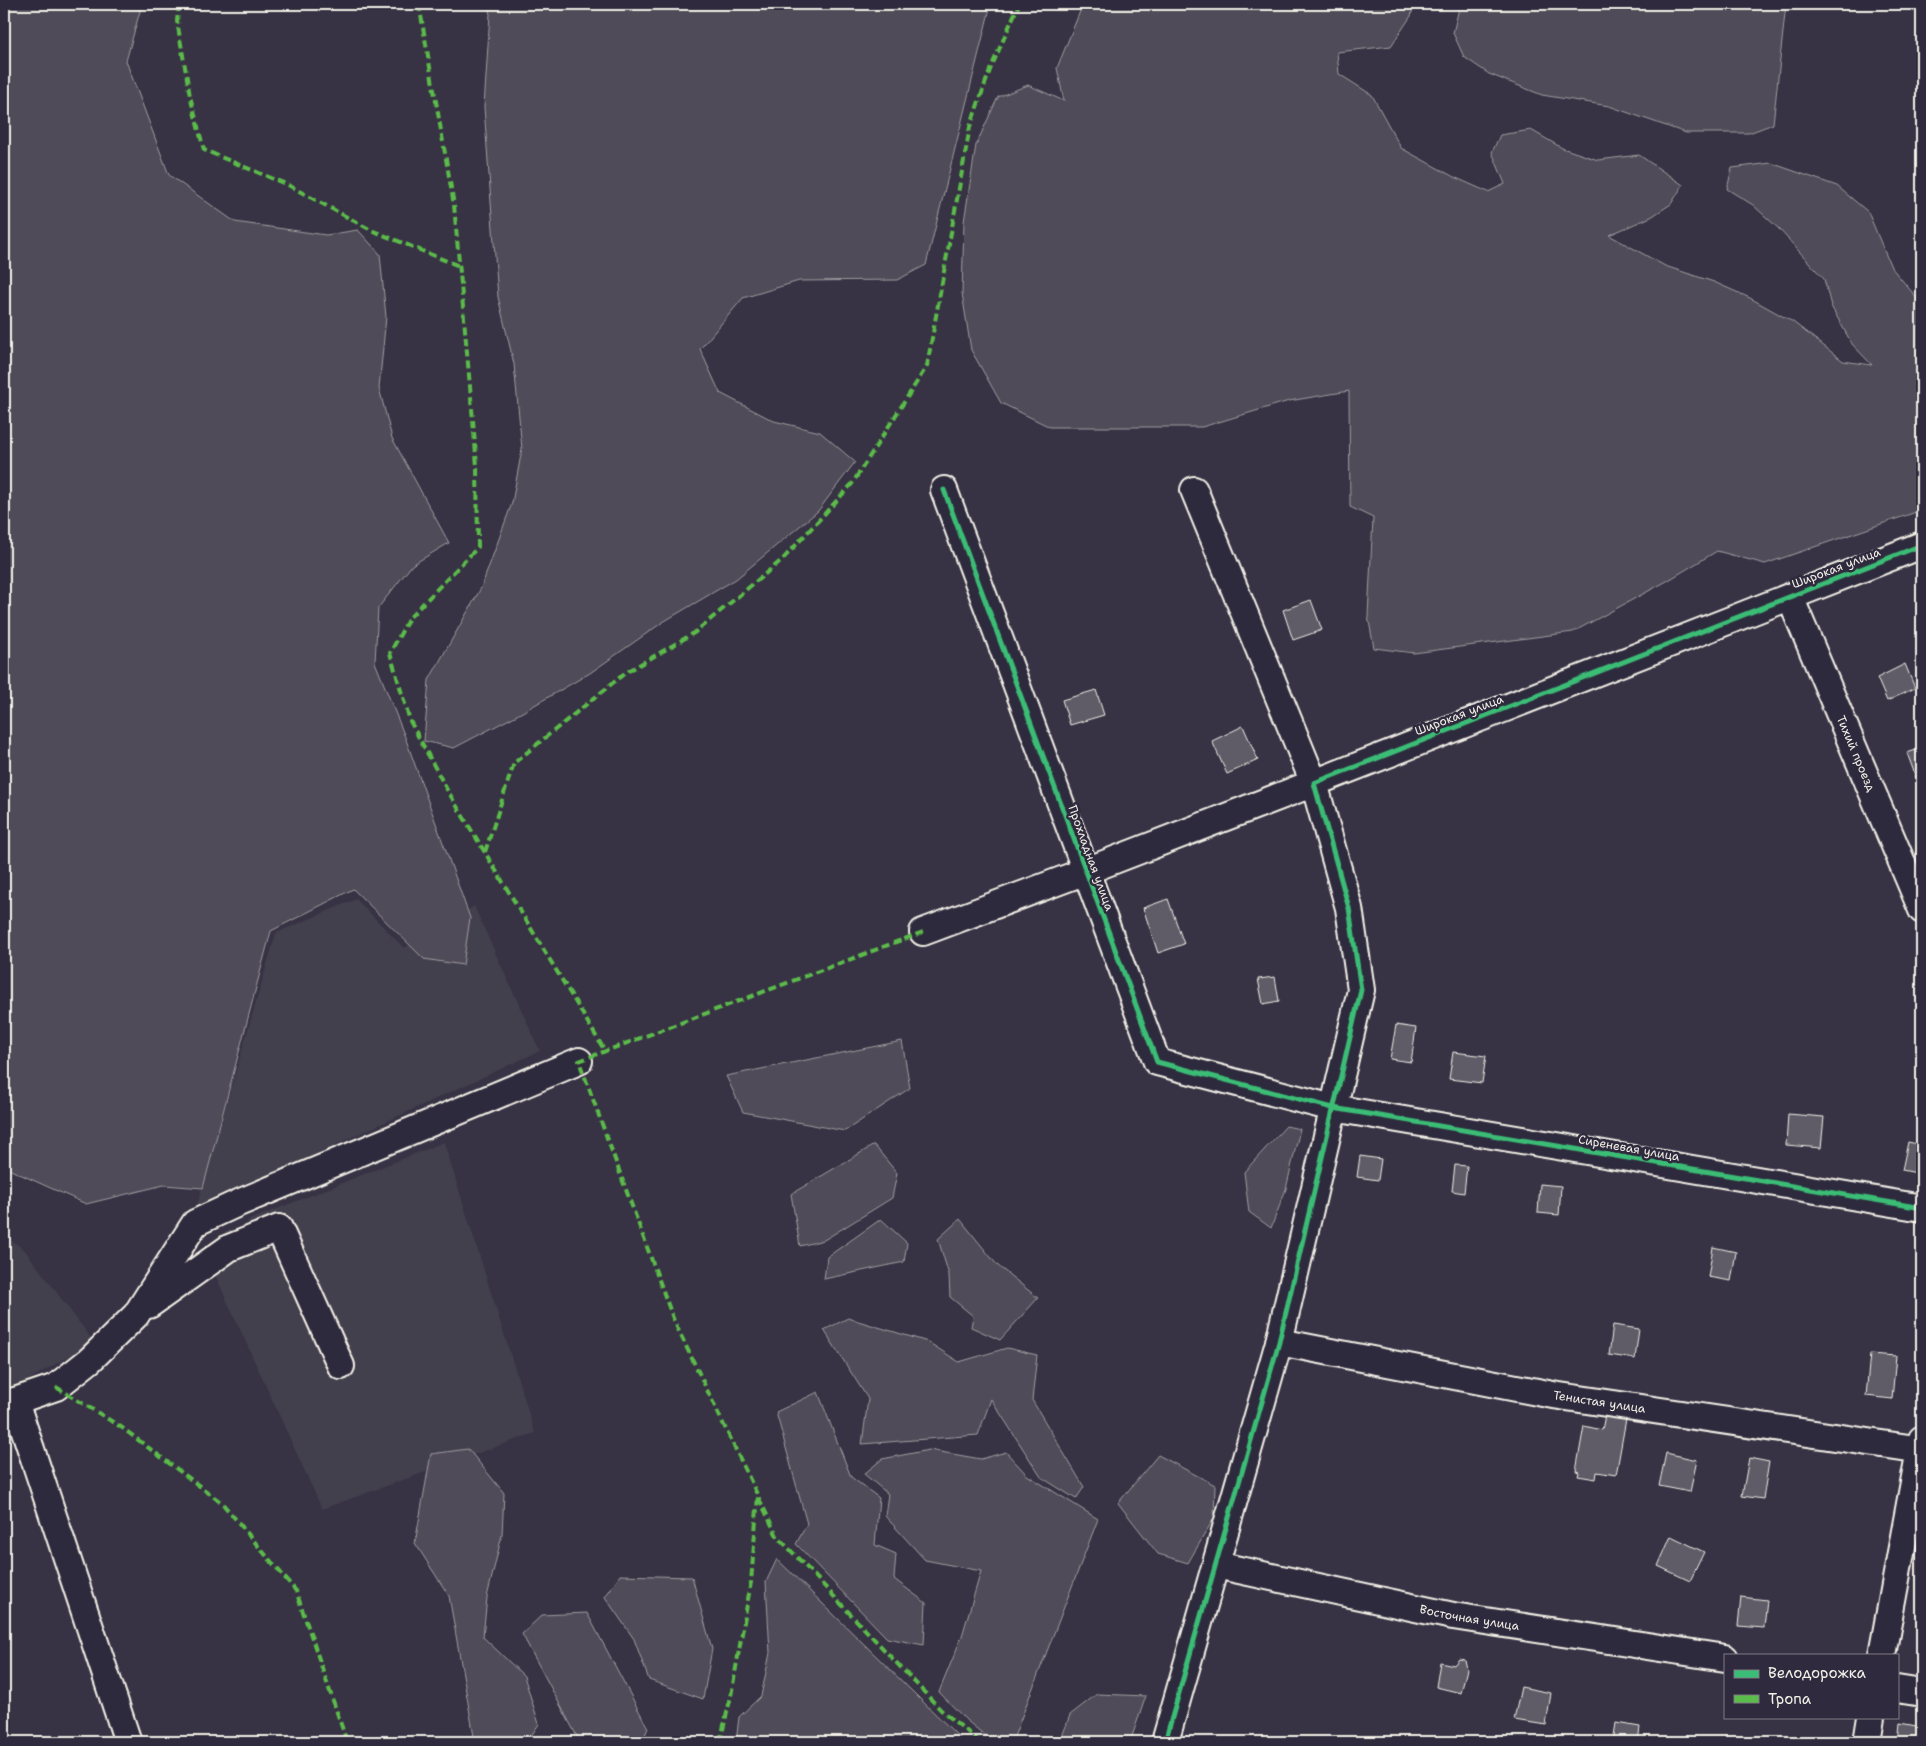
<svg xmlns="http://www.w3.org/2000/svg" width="1926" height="1746" font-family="'Shantell Sans',sans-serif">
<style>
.built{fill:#433f4e}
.green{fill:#504b59;stroke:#a29ea0}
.building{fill:#5f5c67;stroke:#f4f1e8}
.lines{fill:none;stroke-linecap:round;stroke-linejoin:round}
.minor-casing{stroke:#f4f1e8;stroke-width:30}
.minor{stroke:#2f2a3d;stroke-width:26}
.quiet{stroke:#5cbc4b;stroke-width:4;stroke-dasharray:8 4;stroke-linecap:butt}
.cycleway-casing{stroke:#2f2a3d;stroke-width:8}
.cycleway{stroke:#3abd76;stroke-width:5}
.labels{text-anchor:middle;stroke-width:5;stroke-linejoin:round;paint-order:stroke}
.street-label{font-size:12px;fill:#f4f1e8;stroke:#2f2a3d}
</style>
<rect width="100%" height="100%" fill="#373244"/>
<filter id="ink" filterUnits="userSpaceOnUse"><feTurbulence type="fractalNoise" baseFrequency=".02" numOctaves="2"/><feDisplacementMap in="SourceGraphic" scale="10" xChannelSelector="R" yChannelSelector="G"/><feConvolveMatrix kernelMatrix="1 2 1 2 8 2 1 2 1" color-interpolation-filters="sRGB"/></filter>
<g filter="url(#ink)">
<g class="built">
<path d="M356,899L404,948L474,906L540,1051L196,1209L276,933Z"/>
<path d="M444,1142L535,1433L322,1509L211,1266L249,1220Z"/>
<path d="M4,1235L25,1250L94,1342L4,1394Z"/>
<path d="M4,1429L12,1444L4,1586Z"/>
</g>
<g class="green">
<path d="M4,4H142L126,61L169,175L235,222L326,235L358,230L380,254L386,317L379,388L392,438L449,543L412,565L378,608L375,662L405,737L470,918L463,965L424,959L353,889L271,931L203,1188L164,1185L86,1204L4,1167Z"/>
<path d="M487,4H991L926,265L897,280L799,281L743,298L700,349L720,393L774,421L820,432L855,462L818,511L736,579L663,622L590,673L519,714L454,748L424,741L429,680L481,588L512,503L522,449L514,364L498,297L484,107L490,14Z"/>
<path d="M1083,4H1414L1411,16L1391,46L1337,52L1339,74L1372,95L1401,148L1454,177L1488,192L1505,184L1492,152L1500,135L1531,130L1562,148L1598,160L1639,155L1683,185L1671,204L1651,217L1609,235L1665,266L1714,282L1750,298L1793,322L1843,361L1872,365L1852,344L1831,306L1824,279L1779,229L1753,205L1727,189L1732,168L1771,163L1837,186L1868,212L1891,267L1922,304V510L1765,564L1717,551L1667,581L1573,632L1414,653L1374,648L1368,616L1373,518L1350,507L1349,391L1289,401L1202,427H1050L1001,403L971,350L962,293L964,222L976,145L998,97L1028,85L1064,101L1057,68Z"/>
<path d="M1460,4H1786L1773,124L1749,133H1686L1609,106L1542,95L1489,74L1464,57L1453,33Z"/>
<path d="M902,1041L910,1088L845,1131L743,1112L726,1076Z"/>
<path d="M1286,1126L1300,1129L1286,1189L1271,1228L1249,1212L1244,1172Z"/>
<path d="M874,1145L897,1173L892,1198L824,1240L800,1246L791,1194Z"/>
<path d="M881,1219L907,1243L904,1262L824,1279L827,1257Z"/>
<path d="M960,1219L997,1265L1038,1298L1000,1340L971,1327L973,1316L950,1297L949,1275L938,1239Z"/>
<path d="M848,1318L928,1342L959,1362L1007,1348L1037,1355L1032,1400L1084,1487L1076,1499L1041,1477L991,1399L978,1435L862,1444L868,1399L824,1330Z"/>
<path d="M818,1392L851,1477L879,1498L875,1545L896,1554L894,1579L926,1603L924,1645L887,1638L796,1544L807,1524L776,1412Z"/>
<path d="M468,1449L504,1493L502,1535L487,1597L483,1637L524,1676L539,1724L527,1742H475L449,1596L415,1543L431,1454Z"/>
<path d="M929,1450L981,1459L1006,1452L1027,1475L1098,1519L1012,1742H993L966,1720L939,1692L962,1636L981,1571L925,1560L885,1516L888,1494L864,1474L882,1459Z"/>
<path d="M1158,1455L1215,1485L1214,1518L1188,1563L1158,1554L1118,1503Z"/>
<path d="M777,1559L961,1739L963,1742H736L739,1717L761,1696L770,1653L766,1582Z"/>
<path d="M620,1575L692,1577L712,1649L703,1699L649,1680L634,1639L605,1597Z"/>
<path d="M587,1613L648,1728L642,1742H580L522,1634L542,1615Z"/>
<path d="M1097,1694L1146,1696L1130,1742H1060L1070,1715Z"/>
</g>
<g class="building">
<path d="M1311,600L1322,630L1293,640L1283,610Z"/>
<path d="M1905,664L1915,688L1887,701L1877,678Z"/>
<path d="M1096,690L1104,715L1070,725L1062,700Z"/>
<path d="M1243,726L1258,760L1227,774L1212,741Z"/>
<path d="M1922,748V778L1917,780L1907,753Z"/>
<path d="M1168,899L1184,944L1158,953L1143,908Z"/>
<path d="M1275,977L1279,1001L1263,1004L1258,979Z"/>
<path d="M1396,1025L1416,1028L1411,1062L1390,1059Z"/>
<path d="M1453,1052L1486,1056L1482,1083L1449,1079Z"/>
<path d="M1788,1114L1824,1117L1821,1148L1786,1145Z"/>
<path d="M1908,1142L1922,1145V1174L1902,1170Z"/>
<path d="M1360,1156L1381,1159L1378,1180L1357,1177Z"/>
<path d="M1455,1165L1467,1166L1464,1193L1452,1191Z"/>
<path d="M1540,1184L1561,1186L1559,1215L1538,1213Z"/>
<path d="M1713,1247L1736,1252L1731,1281L1708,1277Z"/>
<path d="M1613,1325L1639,1329L1635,1359L1609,1355Z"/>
<path d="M1870,1354L1896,1356L1892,1399L1866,1396Z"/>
<path d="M1605,1415L1626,1419L1616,1475L1597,1472L1596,1479L1578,1476L1579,1472L1576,1471L1584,1426L1602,1430Z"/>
<path d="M1666,1453L1697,1460L1690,1492L1659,1486Z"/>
<path d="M1749,1458L1769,1462L1763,1499L1742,1496Z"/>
<path d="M1671,1536L1704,1552L1690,1581L1658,1566Z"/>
<path d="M1741,1597L1767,1600L1764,1628L1738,1626Z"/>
<path d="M1459,1659L1465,1660L1467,1669L1461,1693L1436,1687L1440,1662L1454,1665Z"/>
<path d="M1521,1687L1551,1693L1546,1725L1514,1720Z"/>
<path d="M1616,1723L1640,1727L1638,1742H1613Z"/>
<path d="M1900,1723L1922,1727V1742H1898Z"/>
</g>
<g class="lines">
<g class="minor-casing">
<g id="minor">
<path d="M944,490L1157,1062L1333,1108L1922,1208"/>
<path id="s1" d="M1790,597L1922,910"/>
<path d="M923,932L1086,871L1314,783L1194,490"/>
<path d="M149,1305L229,1248L279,1228L341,1366"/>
<path id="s2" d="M1279,1342L1553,1395L1922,1450"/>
<path d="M15,1401L128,1742"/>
<path d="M4,1408L15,1401L56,1387L90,1360L136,1315L195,1223L236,1204L579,1061"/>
<path id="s3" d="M1216,1565L1453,1616L1725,1658"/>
<path d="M1882,1655L1922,1439"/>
<path d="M1897,1689L1922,1693"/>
<path d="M1165,1742L1279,1342L1361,990L1349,908L1314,783L1922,545"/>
<path d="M1867,1742L1871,1717"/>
</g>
</g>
<use href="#minor" class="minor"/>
<g class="quiet">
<path d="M179,4L177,21L190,96L204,150L288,185L371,230L459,266"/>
<path d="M419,4L454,205L477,466L478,547L409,618L390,653L410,721L446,788L605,1051"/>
<path d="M485,852L514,763L625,673L694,633L783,559L852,484L927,366L970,127L990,70L1019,4"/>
<path d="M923,932L579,1061L674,1321L777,1536L941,1710L980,1742"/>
<path d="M56,1387L121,1427L222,1503L296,1591L347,1742"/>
<path d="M720,1742L731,1696L751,1582L758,1496"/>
</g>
<g class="cycleway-casing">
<g id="cycleway">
<path d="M944,490L1157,1062L1333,1108L1922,1208"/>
<path d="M1165,1742L1279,1342L1361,990L1349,908L1314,783L1922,545"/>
</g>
</g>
<use href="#cycleway" class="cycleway"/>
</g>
</g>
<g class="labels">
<g class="street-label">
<text transform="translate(1836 568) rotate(-21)" y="4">Широкая улица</text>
<text transform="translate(1459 715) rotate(-21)" y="4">Широкая улица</text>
<text dy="4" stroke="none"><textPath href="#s1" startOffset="170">Тихий проезд</textPath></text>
<text transform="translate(1091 858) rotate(70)" y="4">Прохладная улица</text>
<text transform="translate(1629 1148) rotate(10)" y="4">Сиреневая улица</text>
<text dy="4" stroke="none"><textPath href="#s2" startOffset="326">Тенистая улица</textPath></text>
<text dy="4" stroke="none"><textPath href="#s3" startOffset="259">Восточная улица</textPath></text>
</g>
</g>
<rect width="1926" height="1746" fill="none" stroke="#2f2a3d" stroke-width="20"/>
<rect x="10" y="10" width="1906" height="1726" fill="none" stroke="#f4f1e8" stroke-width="2" filter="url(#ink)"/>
<rect x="1724" y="1654" width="175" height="65" fill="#2f2a3d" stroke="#7e7a81"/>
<rect x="1734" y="1670" width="25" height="8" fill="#3abd76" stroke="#7e7a81"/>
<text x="1768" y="1678" font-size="15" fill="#f4f1e8">Велодорожка</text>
<rect x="1734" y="1695" width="25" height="8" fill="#5cbc4b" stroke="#7e7a81"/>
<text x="1768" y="1704" font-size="15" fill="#f4f1e8">Тропа</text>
</svg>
